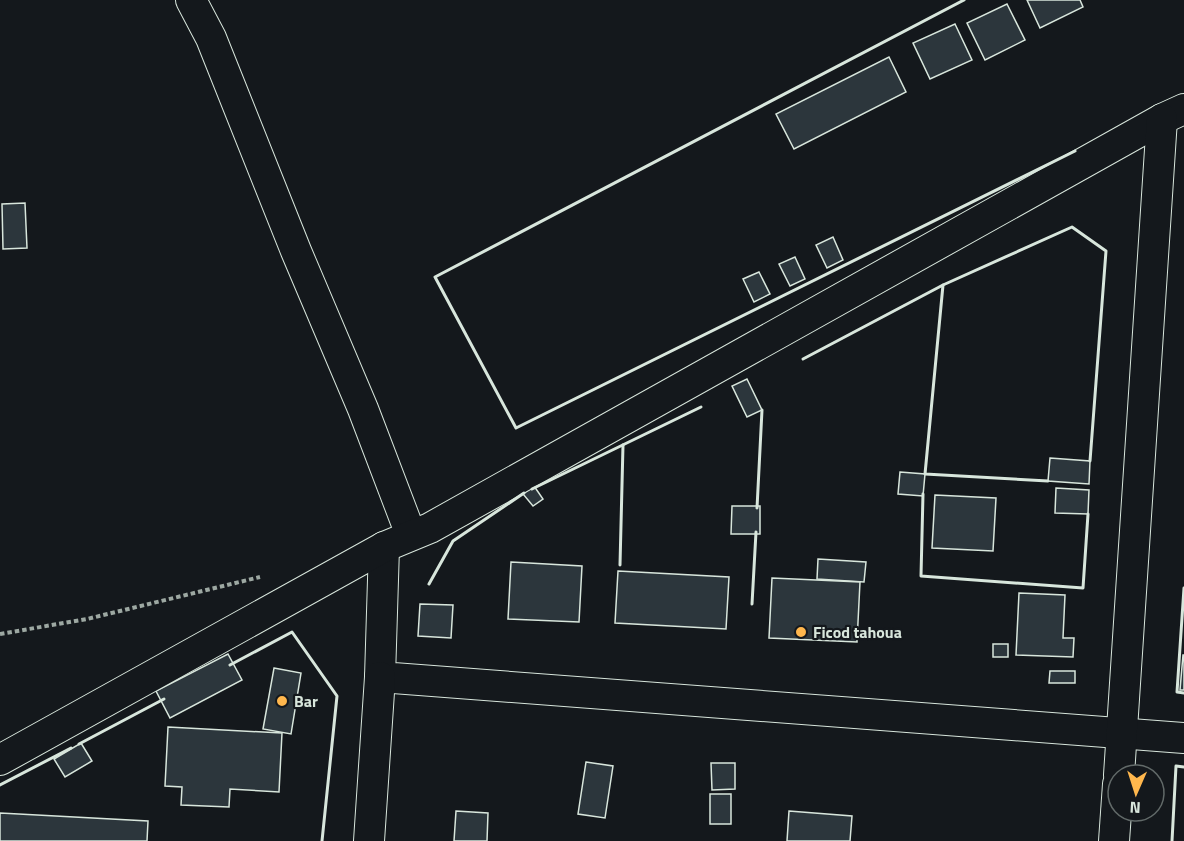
<svg xmlns="http://www.w3.org/2000/svg" width="1184" height="841" font-family="'Titillium Web',sans-serif">
<style>
.building{fill:#2c363c;stroke:#d8e6dc;stroke-width:1.5}
.lines{fill:none;stroke-linecap:round;stroke-linejoin:round}
.street-casing{stroke:#d8e6dc;stroke-width:32}
.path{stroke:#9da8a2;stroke-width:4;stroke-dasharray:4.5 3;stroke-linecap:butt}
.street{stroke:#14181c;stroke-width:30}
.wall{stroke:#d8e6dc;stroke-width:3}
.poi-dot{fill:#ffb74d;stroke:#14181c;stroke-width:2}
.labels{text-anchor:middle;stroke-width:4.5;stroke-linejoin:round;paint-order:stroke}
.poi-label{font-size:16px;font-weight:bold;fill:#d8e6dc;stroke:#14181c;text-anchor:start}
</style>
<rect width="100%" height="100%" fill="#14181c"/>
<g class="building">
<path d="M1027,0H1080L1083,7L1040,28Z"/>
<path d="M1007,4L1025,40L985,60L967,23Z"/>
<path d="M955,24L972,60L930,79L913,43Z"/>
<path d="M889,57L906,92L794,149L776,114Z"/>
<path d="M25,203L27,248L3,249L2,204Z"/>
<path d="M833,237L843,260L827,268L816,245Z"/>
<path d="M795,257L805,279L790,286L779,264Z"/>
<path d="M759,272L770,294L754,302L743,279Z"/>
<path d="M747,379L762,410L747,417L732,386Z"/>
<path d="M1050,458L1090,461L1089,484L1048,481Z"/>
<path d="M900,472L925,474L923,496L898,494Z"/>
<path d="M534,486L543,499L533,506L523,494Z"/>
<path d="M1056,488L1089,490L1088,514L1055,513Z"/>
<path d="M935,495L996,498L993,551L932,548Z"/>
<path d="M732,506H760V534H731Z"/>
<path d="M818,559L866,562L864,582L817,579Z"/>
<path d="M511,562L582,566L579,622L508,619Z"/>
<path d="M618,571L729,577L726,629L615,623Z"/>
<path d="M772,578L860,582L857,642L769,638Z"/>
<path d="M1019,593L1065,595L1063,638H1074L1073,657L1016,655Z"/>
<path d="M420,604L453,605L451,638L418,636Z"/>
<rect x="993" y="644" width="15" height="13"/>
<path d="M228,654L242,680L170,718L156,691Z"/>
<path d="M1183,655H1184V690H1180Z"/>
<path d="M274,668L301,673L291,734L263,729Z"/>
<path d="M1050,671H1075V683H1049Z"/>
<path d="M168,727L282,733L279,792L230,789L229,807L181,805L182,787L165,786Z"/>
<path d="M81,743L92,761L65,777L54,759Z"/>
<path d="M586,762L613,766L605,818L578,814Z"/>
<path d="M711,763H735V789L712,790Z"/>
<rect x="710" y="794" width="21" height="30"/>
<path d="M456,811L488,813L487,841H454Z"/>
<path d="M789,811L852,816L850,841H787Z"/>
<path d="M0,813L148,821L147,841H0Z"/>
</g>
<g class="lines">
<g class="street-casing">
<g id="street">
<path d="M191,0L211,38L296,251L363,409L411,535"/>
<path d="M384,547L380,677L1184,738"/>
<path d="M0,760L384,547L430,528L1162,119L1184,109"/>
<path d="M1119,775L1162,119"/>
<path d="M369,841L380,677"/>
<path d="M1114,841L1118,784"/>
</g>
</g>
<path class="path" d="M0,634L87,619L260,577"/>
<use href="#street" class="street"/>
<g class="wall">
<path d="M964,0L435,277L516,428L1075,151"/>
<path d="M803,359L943,285"/>
<path d="M1048,481L925,474L943,285L1072,227L1106,251L1090,461"/>
<path d="M532,489L701,407"/>
<path d="M923,494L921,576L1083,588L1088,514"/>
<path d="M757,508L762,410"/>
<path d="M620,565L623,445"/>
<path d="M429,584L453,541L524,493"/>
<path d="M1184,588L1177,692L1184,693"/>
<path d="M752,604L756,532"/>
<path d="M230,665L292,632L337,696L322,841"/>
<path d="M79,744L164,699"/>
<path d="M0,785L71,748"/>
<path d="M1172,841L1176,766L1184,767"/>
</g>
</g>
<g class="poi-dot">
<circle cx="801" cy="632" r="6"/>
<circle cx="282" cy="701" r="6"/>
</g>
<g class="labels">
<g class="poi-label">
<text x="813" y="638">Ficod tahoua</text>
<text x="294" y="707">Bar</text>
</g>
</g>
<g transform="translate(1136 793) rotate(183)"><circle r="28" fill="#14181c" stroke="#626a69" stroke-width="1.5"/>
<path d="M0-4.5L10 22L0 15L-10 22Z" fill="#ffb74d"/>
<text y="-9" font-size="16" font-weight="bold" text-anchor="middle" fill="#d8e6dc">N</text>
</g>
</svg>
